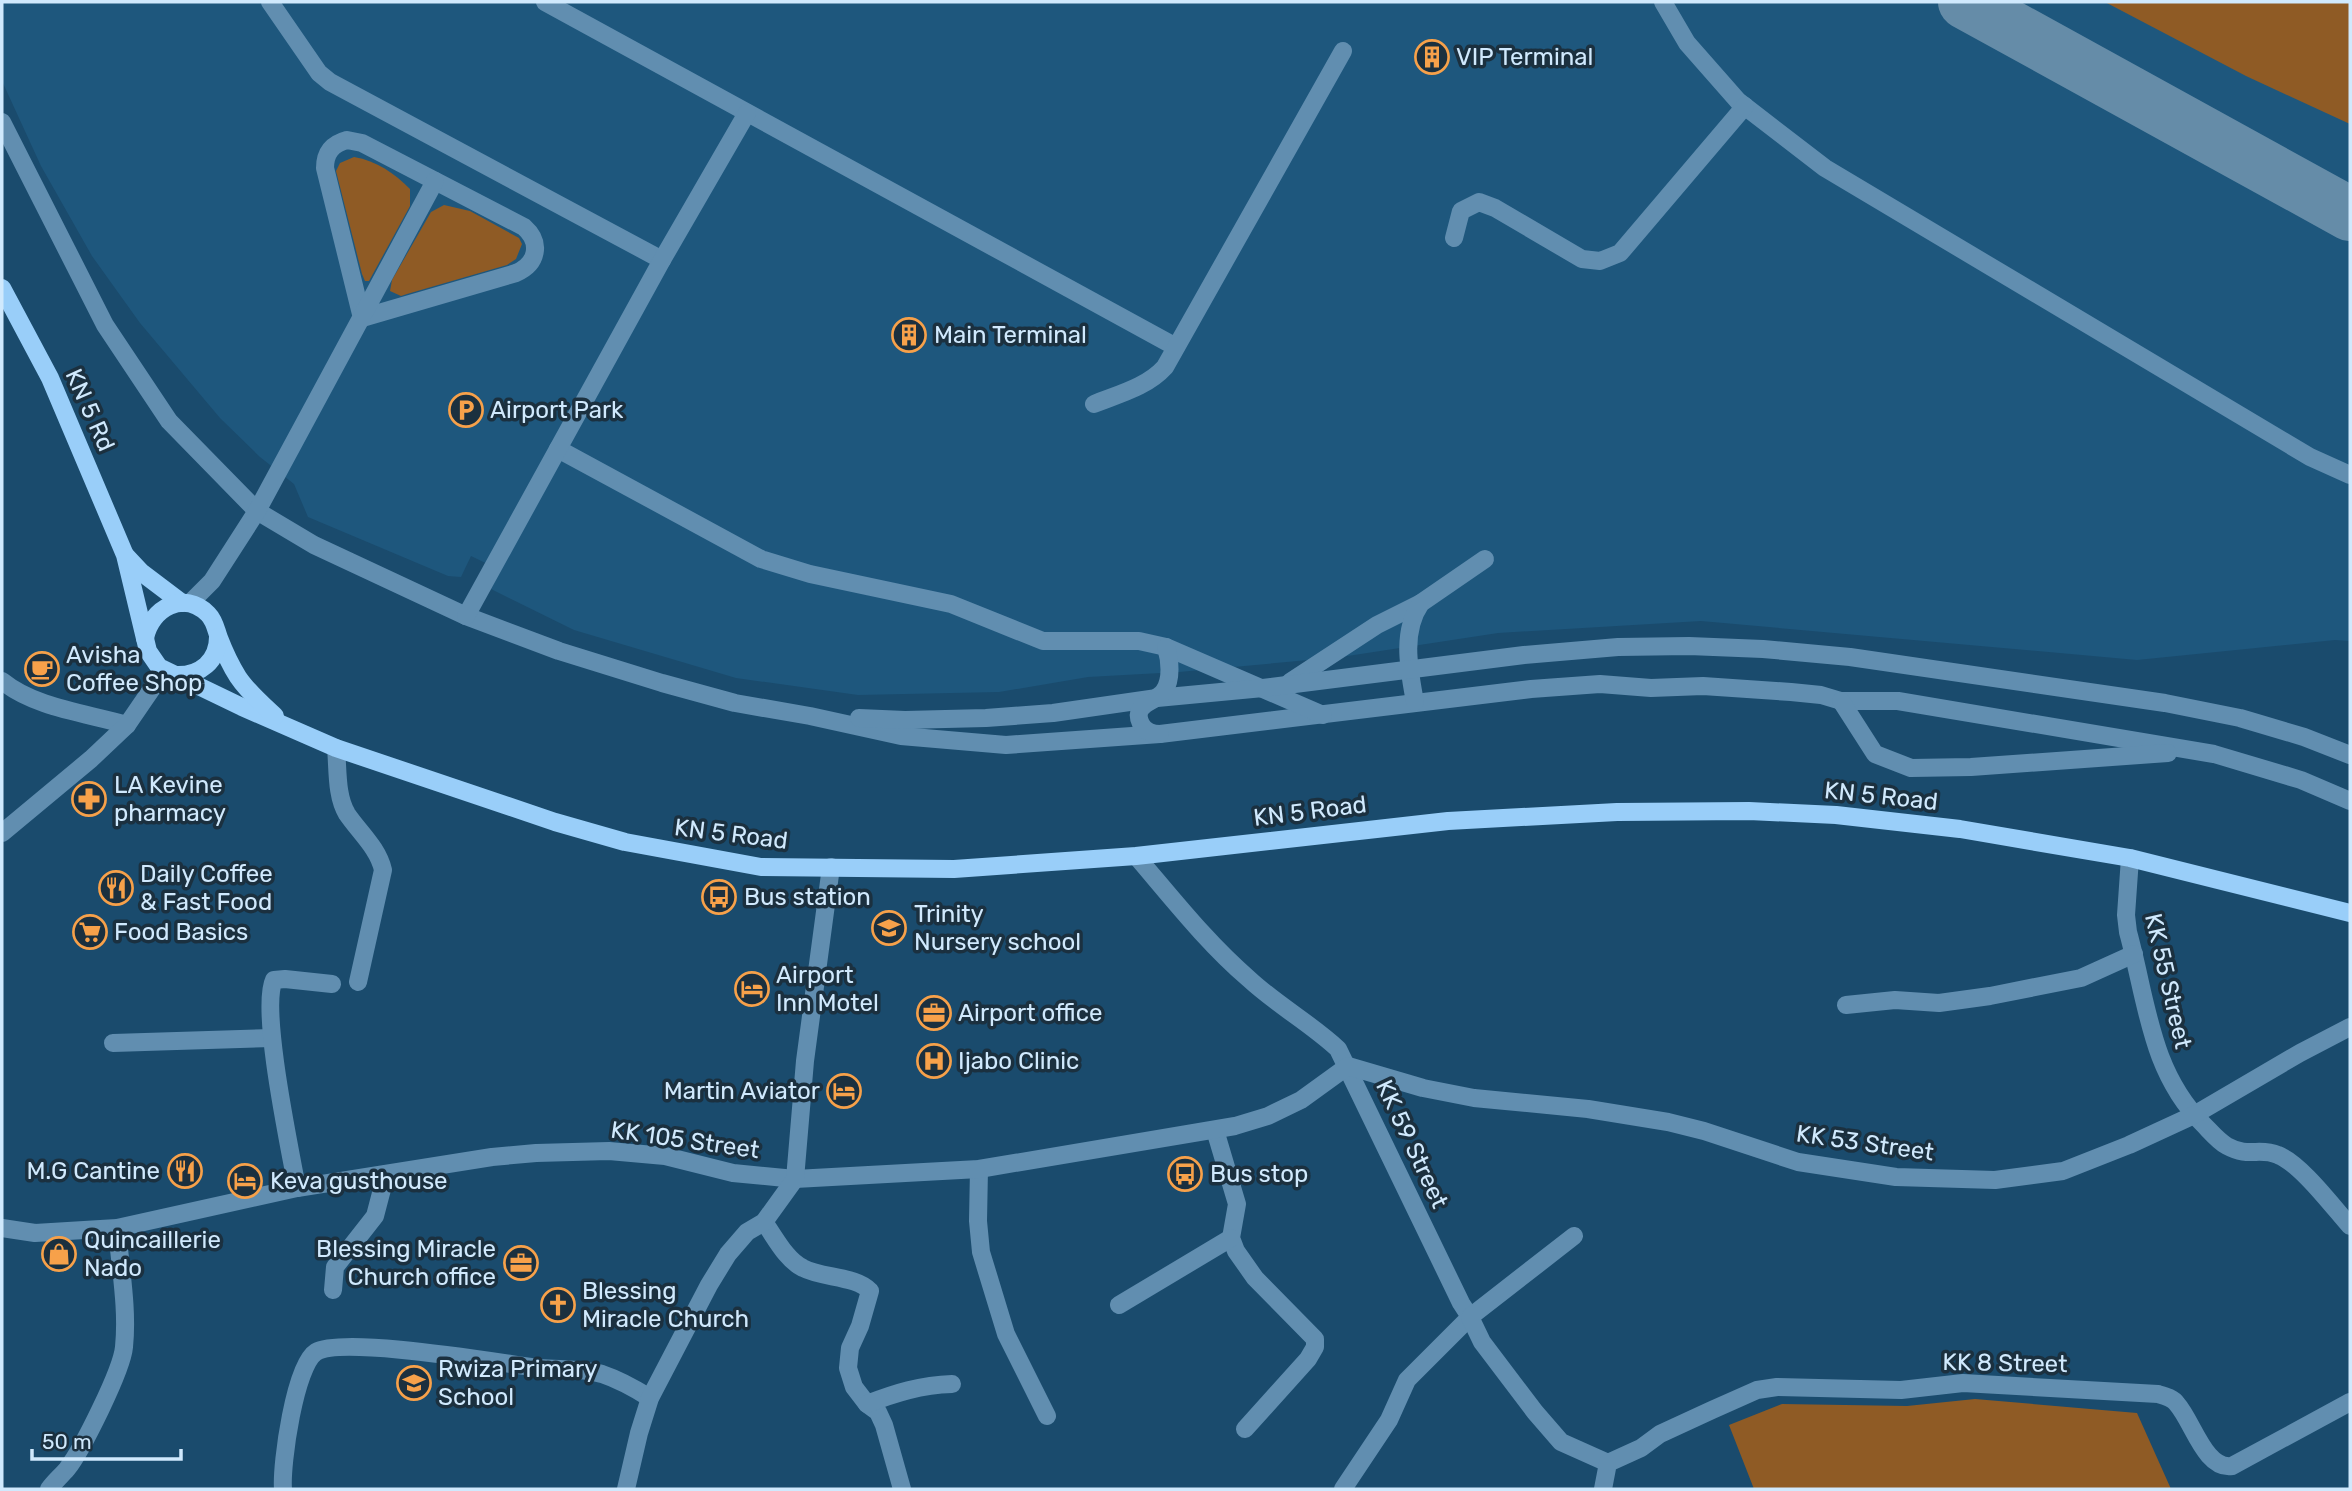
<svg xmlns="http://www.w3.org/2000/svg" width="2352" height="1491" font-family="Rubik,sans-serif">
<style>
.built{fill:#1e577d}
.green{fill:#8f5b25}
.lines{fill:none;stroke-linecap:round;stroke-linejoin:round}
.taxiway{stroke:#658ca8;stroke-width:54}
.minor{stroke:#618eb0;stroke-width:18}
.major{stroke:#99cef9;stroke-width:18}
.labels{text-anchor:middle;stroke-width:7;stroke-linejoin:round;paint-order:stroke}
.poi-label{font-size:24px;fill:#d0e9fd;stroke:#1b303f;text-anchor:start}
.street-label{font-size:24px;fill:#d0e9fd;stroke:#1b303f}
</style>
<rect width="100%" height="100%" fill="#1a4b6d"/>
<path class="built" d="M2,2H2350V641L2335,640L2137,660L1701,621L1498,633L1341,657L1179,672L1088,677L999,692L858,695L736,678L574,630L491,589L500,570L471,556L461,577L448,576L308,517L294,484L260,457L220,418L140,323L92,256L41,166L2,81Z"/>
<g class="green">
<path d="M2105,2H2350V124L2246,76Z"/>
<path d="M354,157C377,161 394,173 410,189V206L369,281H365L362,274L336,171L340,163Z"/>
<path d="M444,205L470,211L519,238L522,244L516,259L507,265L407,294L401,296L390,291L392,280L431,212Z"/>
<path d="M1975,1399L2137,1413L2171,1489H1754L1729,1425L1782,1404L1907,1406Z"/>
</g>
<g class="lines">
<path class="taxiway" d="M1965,2L2350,214"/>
<g class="minor">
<path d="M270,2L319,73L330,82L662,260"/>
<path d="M545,2L1176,347"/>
<path d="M1663,2L1687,43L1738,101L1825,168L2310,457L2350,475"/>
<path d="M2,122L105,325L169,421L257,511L314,545L466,616L559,651L662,683L735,703L810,716L901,736L1006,745L1160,734L1531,689L1600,684L1651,688L1703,686L1791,692L1821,695L1841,701H1898L2214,754L2301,780L2350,801"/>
<path d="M347,140L362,143L524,227C542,243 537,264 516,273L362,318L325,168C325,153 332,144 347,140Z"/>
<path d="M1454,238L1461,211L1479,202L1495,208L1582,259L1600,261L1620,253L1745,106"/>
<path d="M1094,404C1119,394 1147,387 1165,367L1343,51"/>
<path d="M558,449L761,559L810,574L951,604L1043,641H1139L1166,647L1323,715"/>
<path d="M190,603L212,581L257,511L435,181"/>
<path d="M466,616L662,260L747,113"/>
<path d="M2,681C35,708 86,713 127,725"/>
<path d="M1290,682L1377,625L1421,603"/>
<path d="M1841,701L1875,754L1911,768L1971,767L2168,753"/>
<path d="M1415,702C1409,669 1401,632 1421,603L1485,559"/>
<path d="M859,718L905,720L986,718L1053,713L1157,698L1263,688L1524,655L1618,647L1689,646L1763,649L1850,657L2165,703L2240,718L2304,737L2350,755"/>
<path d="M1160,734C1152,734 1145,732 1141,724C1131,703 1156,703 1164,691C1172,679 1170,660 1166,647"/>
<path d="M336,748C338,769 336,796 347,814C360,833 378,848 383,870L358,982"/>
<path d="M2,833L91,759L127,725L164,671"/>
<path d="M1136,856C1172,898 1207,943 1249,979C1277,1005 1310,1023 1338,1049L1461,1303L1470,1317L1407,1380L1389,1420L1343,1489"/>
<path d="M2130,858L2126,915L2128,932C2147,1001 2150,1071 2203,1124C2210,1131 2218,1141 2227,1146C2249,1158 2259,1147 2278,1155C2301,1164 2333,1207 2350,1226"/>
<path d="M1846,1005L1895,1000L1939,1003L1990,996L2081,978L2134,954"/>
<path d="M113,1043L272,1038"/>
<path d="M1215,1130L1237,1204L1231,1238L1236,1251L1255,1278L1315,1339V1347L1308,1359L1245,1429"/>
<path d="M979,1169L978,1221L981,1252L1006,1334L1047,1416"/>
<path d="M297,1188C290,1149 260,1009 274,980L285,979L332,984"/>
<path d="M764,1222C775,1237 786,1260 803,1268C821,1278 857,1276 870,1291L860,1326L850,1348L848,1368L854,1387L867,1404L878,1412L884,1425L902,1489"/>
<path d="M2,1228L35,1233L117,1228L297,1188L492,1157L536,1153L609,1151L665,1156L733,1173L795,1179L979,1169L1235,1126L1268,1116L1301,1100L1348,1066L1423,1088L1474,1098L1588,1109L1668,1122L1704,1131L1798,1162L1896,1177L1995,1180L2063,1171L2129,1145L2194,1115L2300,1053L2350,1027"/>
<path d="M1574,1236L1470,1317L1482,1342L1535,1412L1561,1442L1608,1463"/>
<path d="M333,1290L335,1267L375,1216L386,1174"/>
<path d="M1119,1305L1231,1238"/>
<path d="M867,1404C895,1393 921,1385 952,1384"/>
<path d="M49,1489C54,1482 61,1476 67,1469C82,1450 122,1370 124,1347C128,1308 120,1267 117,1228"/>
<path d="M283,1489C281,1464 295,1365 316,1352C343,1336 500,1363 539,1368C560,1370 581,1368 602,1374C620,1380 634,1388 650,1398"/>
<path d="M626,1489L639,1433L650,1398L709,1285L728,1254L747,1232L764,1222L795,1179L805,1061L831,867"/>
<path d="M1603,1489L1608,1463L1641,1448L1660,1434L1712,1410L1757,1390L1777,1387L1901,1390L1963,1383L2158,1394C2165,1396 2173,1398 2177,1404C2193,1422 2205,1470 2232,1466L2350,1402"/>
</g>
<g class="major">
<path d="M2,288L50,378L125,555L148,651L159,667L242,707L336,748L555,822L625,842L761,867L954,869L1136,856L1448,821L1617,812L1749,811L1836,815L1960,829L2130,858L2350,913"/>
<path d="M126,556L141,572L182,603"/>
<path d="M145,638C151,608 184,590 208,614C215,621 216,630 219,638C224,651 231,666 238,677C248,692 262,704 275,716"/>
<path d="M176,675C200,676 218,661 218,637"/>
</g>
</g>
<defs>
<g id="building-ring" transform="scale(1.75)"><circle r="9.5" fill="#1b303f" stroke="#f7a14a" stroke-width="1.5"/><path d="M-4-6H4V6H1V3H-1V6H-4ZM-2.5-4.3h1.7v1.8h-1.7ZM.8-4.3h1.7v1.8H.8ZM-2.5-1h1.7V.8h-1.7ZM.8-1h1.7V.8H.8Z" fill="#f7a14a"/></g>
<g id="parking-ring" transform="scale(1.75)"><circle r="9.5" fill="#1b303f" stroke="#f7a14a" stroke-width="1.5"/><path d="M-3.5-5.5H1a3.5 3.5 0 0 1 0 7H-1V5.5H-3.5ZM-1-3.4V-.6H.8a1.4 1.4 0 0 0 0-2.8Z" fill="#f7a14a"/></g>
<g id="cafe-ring" transform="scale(1.75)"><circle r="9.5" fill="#1b303f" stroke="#f7a14a" stroke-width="1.5"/><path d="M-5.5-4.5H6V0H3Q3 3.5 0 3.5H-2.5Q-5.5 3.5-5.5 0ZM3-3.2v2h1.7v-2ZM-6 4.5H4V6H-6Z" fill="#f7a14a"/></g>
<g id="pharmacy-ring" transform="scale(1.75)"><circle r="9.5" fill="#1b303f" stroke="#f7a14a" stroke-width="1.5"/><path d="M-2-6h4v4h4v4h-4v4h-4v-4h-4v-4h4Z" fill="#f7a14a"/></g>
<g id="restaurant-ring" transform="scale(1.75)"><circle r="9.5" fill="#1b303f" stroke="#f7a14a" stroke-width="1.5"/><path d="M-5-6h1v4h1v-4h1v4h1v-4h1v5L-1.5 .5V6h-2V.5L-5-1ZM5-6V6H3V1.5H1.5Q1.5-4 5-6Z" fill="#f7a14a"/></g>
<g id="bus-ring" transform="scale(1.75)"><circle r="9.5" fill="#1b303f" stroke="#f7a14a" stroke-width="1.5"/><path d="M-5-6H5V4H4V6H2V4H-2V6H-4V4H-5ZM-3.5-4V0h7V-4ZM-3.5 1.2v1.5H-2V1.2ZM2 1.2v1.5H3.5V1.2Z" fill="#f7a14a"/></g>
<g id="school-ring" transform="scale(1.75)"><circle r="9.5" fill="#1b303f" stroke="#f7a14a" stroke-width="1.5"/><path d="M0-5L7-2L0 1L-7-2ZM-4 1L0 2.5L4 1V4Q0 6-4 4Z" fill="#f7a14a"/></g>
<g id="supermarket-ring" transform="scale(1.75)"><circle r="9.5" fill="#1b303f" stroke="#f7a14a" stroke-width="1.5"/><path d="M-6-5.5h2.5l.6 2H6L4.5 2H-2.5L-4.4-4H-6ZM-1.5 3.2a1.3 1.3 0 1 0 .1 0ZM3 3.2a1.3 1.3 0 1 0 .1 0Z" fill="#f7a14a"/></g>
<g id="hotel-ring" transform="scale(1.75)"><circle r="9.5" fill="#1b303f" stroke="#f7a14a" stroke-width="1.5"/><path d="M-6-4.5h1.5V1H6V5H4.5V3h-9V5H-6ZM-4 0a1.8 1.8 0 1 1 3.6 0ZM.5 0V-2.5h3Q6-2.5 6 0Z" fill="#f7a14a"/></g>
<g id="office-ring" transform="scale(1.75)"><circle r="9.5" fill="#1b303f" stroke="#f7a14a" stroke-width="1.5"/><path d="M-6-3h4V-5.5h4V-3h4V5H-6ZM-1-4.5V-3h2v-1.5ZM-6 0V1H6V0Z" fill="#f7a14a"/></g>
<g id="hospital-ring" transform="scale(1.75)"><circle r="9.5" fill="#1b303f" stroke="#f7a14a" stroke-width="1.5"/><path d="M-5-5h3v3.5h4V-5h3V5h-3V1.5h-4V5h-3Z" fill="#f7a14a"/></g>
<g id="shop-ring" transform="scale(1.75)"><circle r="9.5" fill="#1b303f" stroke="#f7a14a" stroke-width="1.5"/><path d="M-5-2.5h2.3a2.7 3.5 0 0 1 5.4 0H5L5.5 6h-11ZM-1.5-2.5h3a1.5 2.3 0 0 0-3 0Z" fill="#f7a14a"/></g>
<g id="church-ring" transform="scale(1.75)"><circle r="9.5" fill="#1b303f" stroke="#f7a14a" stroke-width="1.5"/><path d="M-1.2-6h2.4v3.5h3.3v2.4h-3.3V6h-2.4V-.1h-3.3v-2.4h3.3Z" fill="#f7a14a"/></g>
</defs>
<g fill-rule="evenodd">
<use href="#building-ring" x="1432" y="57"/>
<use href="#building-ring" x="909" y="335"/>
<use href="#parking-ring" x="466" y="410"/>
<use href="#cafe-ring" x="42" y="669"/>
<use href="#pharmacy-ring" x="89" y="799"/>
<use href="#restaurant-ring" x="116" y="888"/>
<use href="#bus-ring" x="719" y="897"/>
<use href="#school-ring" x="889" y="928"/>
<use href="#supermarket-ring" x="90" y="932"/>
<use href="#hotel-ring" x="752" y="989"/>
<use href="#office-ring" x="934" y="1013"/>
<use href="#hospital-ring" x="934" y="1061"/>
<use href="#hotel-ring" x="844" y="1091"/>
<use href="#restaurant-ring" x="185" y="1171"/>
<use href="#bus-ring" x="1185" y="1174"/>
<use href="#hotel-ring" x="245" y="1181"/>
<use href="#shop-ring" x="59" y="1254"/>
<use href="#office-ring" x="521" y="1263"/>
<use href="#church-ring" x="558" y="1305"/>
<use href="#school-ring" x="414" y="1383"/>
</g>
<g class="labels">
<g class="poi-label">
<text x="1456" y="65">VIP Terminal</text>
<text x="934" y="343">Main Terminal</text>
<text x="490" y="418">Airport Park</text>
<text x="66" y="663">Avisha<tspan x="66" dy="28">Coffee Shop</tspan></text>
<text x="114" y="793">LA Kevine<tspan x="114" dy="28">pharmacy</tspan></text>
<text x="140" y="882">Daily Coffee<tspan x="140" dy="28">&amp; Fast Food</tspan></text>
<text x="744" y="905">Bus station</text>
<text x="914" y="922">Trinity<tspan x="914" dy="28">Nursery school</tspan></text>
<text x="114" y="940">Food Basics</text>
<text x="776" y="983">Airport<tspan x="776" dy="28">Inn Motel</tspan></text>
<text x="958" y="1021">Airport office</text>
<text x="958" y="1069">Ijabo Clinic</text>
<text x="820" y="1099" text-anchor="end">Martin Aviator</text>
<text x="160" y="1179" text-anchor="end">M.G Cantine</text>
<text x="1210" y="1182">Bus stop</text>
<text x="270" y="1189">Keva gusthouse</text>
<text x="84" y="1248">Quincaillerie<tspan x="84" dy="28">Nado</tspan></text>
<text x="496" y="1257" text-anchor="end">Blessing Miracle<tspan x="496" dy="28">Church office</tspan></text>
<text x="582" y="1299">Blessing<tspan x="582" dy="28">Miracle Church</tspan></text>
<text x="438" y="1377">Rwiza Primary<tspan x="438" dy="28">School</tspan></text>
</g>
<g class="street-label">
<text transform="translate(90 410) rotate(66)" y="8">KN 5 Rd</text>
<text transform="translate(1881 796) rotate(6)" y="8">KN 5 Road</text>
<text transform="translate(1310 811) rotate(-7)" y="8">KN 5 Road</text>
<text transform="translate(731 834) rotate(7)" y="8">KN 5 Road</text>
<text transform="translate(2168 981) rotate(77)" y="8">KK 55 Street</text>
<text transform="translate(685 1140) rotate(8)" y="8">KK 105 Street</text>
<text transform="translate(1865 1143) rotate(8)" y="8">KK 53 Street</text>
<text transform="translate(1412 1144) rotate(65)" y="8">KK 59 Street</text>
<text transform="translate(2005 1363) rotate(1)" y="8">KK 8 Street</text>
</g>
</g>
<rect width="2352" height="1491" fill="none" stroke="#d0e9fd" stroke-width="7"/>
<path d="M32 1449v10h149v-10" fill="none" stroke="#d0e9fd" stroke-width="3.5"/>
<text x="42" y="1449" font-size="21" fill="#d0e9fd" stroke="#1b303f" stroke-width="5" paint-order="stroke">50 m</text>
</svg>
